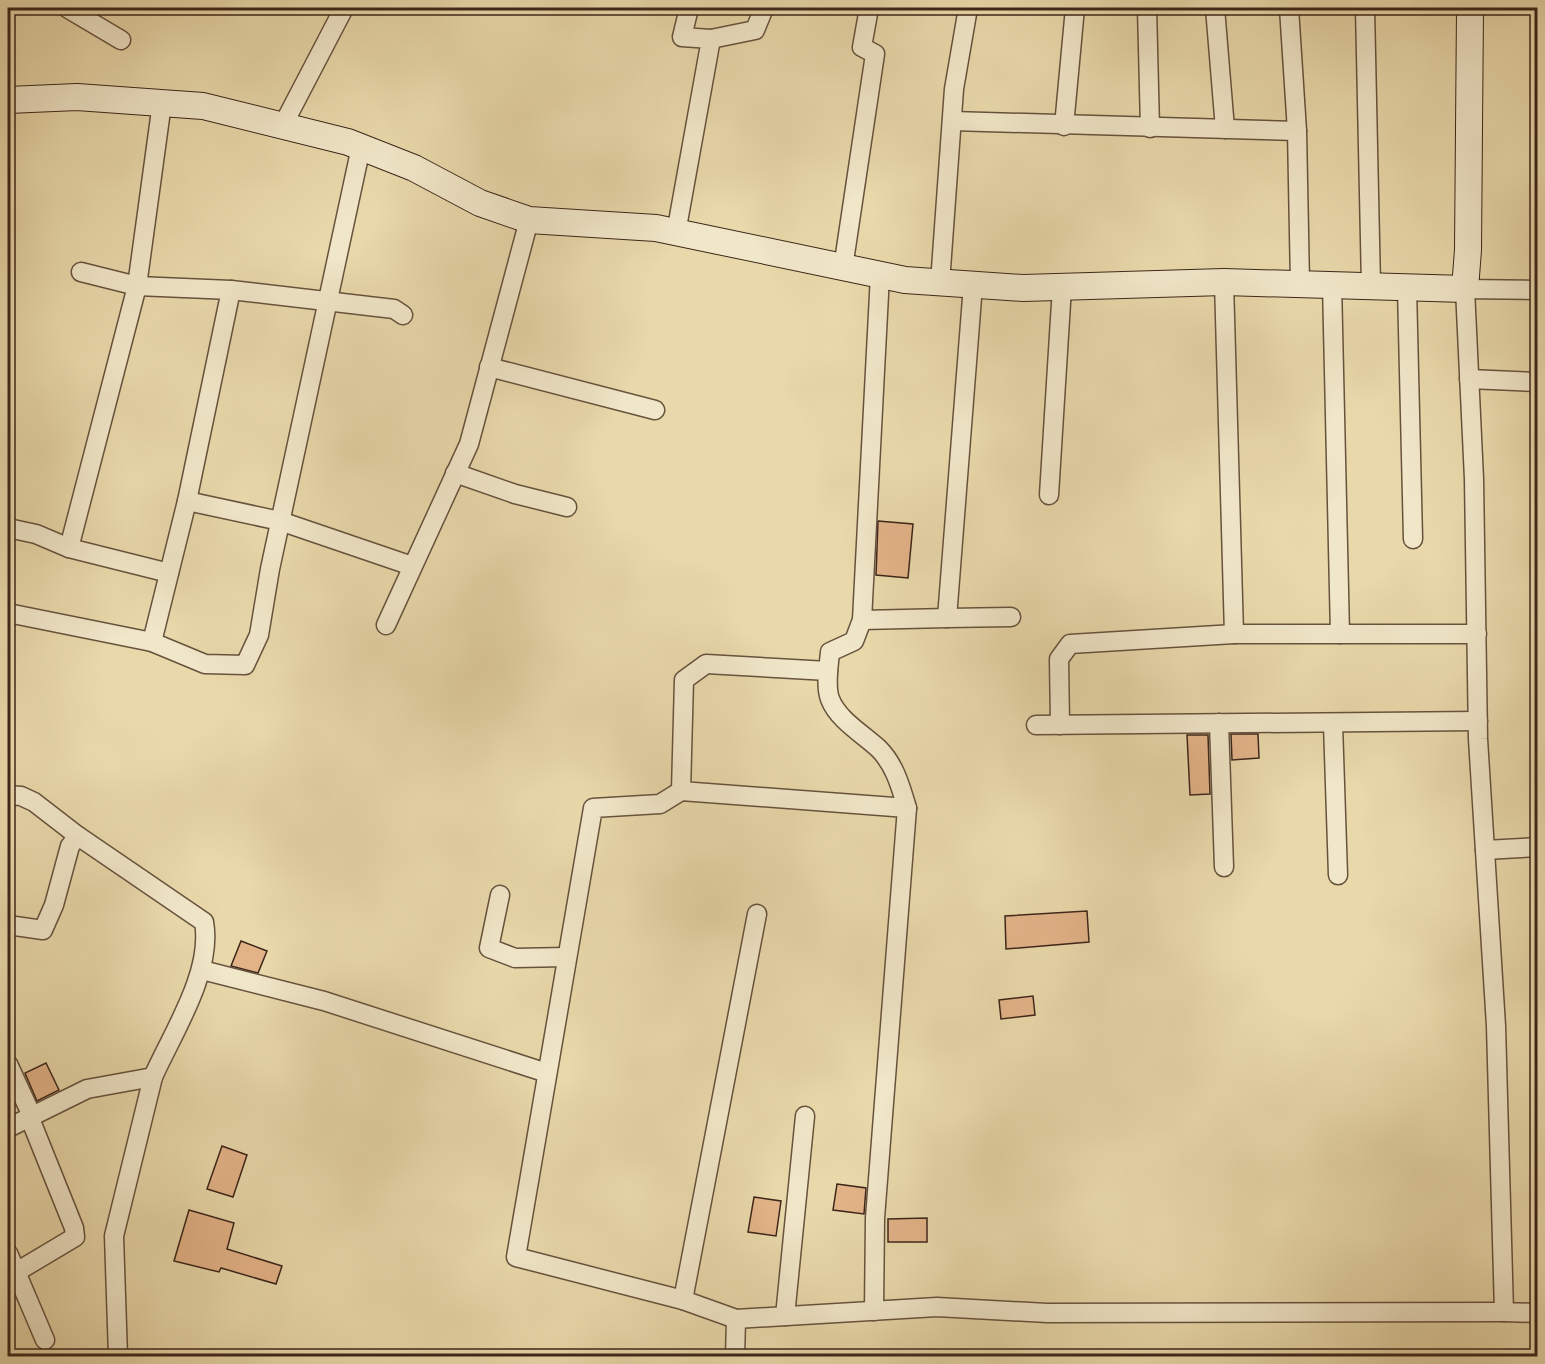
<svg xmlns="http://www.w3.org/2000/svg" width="1545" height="1364" font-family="'Libre Caslon Text',serif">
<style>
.building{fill:#e3b388;stroke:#3c261a;stroke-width:1.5}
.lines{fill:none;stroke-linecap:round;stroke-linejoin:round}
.street-casing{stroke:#67523e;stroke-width:21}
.secondary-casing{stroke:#3c261a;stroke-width:28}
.street{stroke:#f0e6c8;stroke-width:18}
.secondary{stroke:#f0e6c8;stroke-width:26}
</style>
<rect width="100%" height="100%" fill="#e8d8aa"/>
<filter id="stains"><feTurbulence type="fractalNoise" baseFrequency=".00333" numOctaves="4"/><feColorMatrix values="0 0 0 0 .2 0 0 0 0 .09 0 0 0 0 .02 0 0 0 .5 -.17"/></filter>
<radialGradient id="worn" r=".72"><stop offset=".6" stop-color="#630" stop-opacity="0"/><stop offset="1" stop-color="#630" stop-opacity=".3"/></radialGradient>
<g class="building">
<path d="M878,521L913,524L908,578L876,575Z"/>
<path d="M1231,734H1258L1259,758L1232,760Z"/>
<path d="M1187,735H1208L1210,794L1190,795Z"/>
<path d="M1087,911L1089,942L1006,949L1005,916Z"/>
<path d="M241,941L267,951L258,973L231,966Z"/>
<path d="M1033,996L1035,1015L1001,1019L999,1000Z"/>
<path d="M46,1063L59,1090L37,1101L25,1073Z"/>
<path d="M222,1146L247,1155L233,1197L207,1189Z"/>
<path d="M837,1184L866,1188L864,1214L833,1210Z"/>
<path d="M754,1197L781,1201L776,1236L748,1232Z"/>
<path d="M189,1210L234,1223L227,1249L282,1266L276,1284L221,1268L219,1272L174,1261Z"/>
<path d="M927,1218V1242H888V1219Z"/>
</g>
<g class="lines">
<g class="street-casing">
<g id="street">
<path d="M67,8L121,40"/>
<path d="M1147,8L1150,128"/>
<path d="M1215,8L1225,129"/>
<path d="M1289,8L1297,131L1300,283"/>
<path d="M1365,8L1371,286"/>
<path d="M711,39L755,30L764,8"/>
<path d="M952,121L1297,131"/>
<path d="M283,125L344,8"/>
<path d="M1064,126L1075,8"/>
<path d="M676,233L711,39L682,37L689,8"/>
<path d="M843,268L875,54L862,47L869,8"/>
<path d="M81,272L137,286L231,290L394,309L403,315"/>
<path d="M1224,282L1234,634H1477"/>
<path d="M940,283L954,89L968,8"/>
<path d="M1332,284L1340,634"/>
<path d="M1407,288L1413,539"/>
<path d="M1538,290L1465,289L1474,479L1478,739L1496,1026L1504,1312L1538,1313"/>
<path d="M489,367L655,410"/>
<path d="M1469,379L1538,382"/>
<path d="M455,473L515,494L567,507"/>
<path d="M1049,495L1062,287"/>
<path d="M187,501L280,521L412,566"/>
<path d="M8,528L36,534L69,548L169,573"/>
<path d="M69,548L137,286L162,103"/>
<path d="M8,613L152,642L205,664L245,665L259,635L270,569L361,147"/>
<path d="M947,618L1011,617"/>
<path d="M862,620L947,618L973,285"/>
<path d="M386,625L469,444L529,220"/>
<path d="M152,642L187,501L231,290"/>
<path d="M1219,723L1224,867"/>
<path d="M1333,724L1338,875"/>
<path d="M1036,725L1478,721"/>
<path d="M1060,725L1059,659L1070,644L1234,634"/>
<path d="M681,791L684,680L706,664L828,671"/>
<path d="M8,795L21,796L34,802L78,836L204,922C213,972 173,1032 153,1077"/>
<path d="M1485,850L1538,847"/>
<path d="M500,895L489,948L515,958L567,957"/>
<path d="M8,925L43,930L54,905L70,846L78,836"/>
<path d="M202,970L324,1001L547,1073"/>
<path d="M8,1064L32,1116L31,1121L74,1228L75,1237L8,1277"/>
<path d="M8,1128L87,1089L153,1077L114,1236L118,1356"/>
<path d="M8,1253L45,1340"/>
<path d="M683,1300L516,1257L593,808L660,804L681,791L907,808"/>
<path d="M874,1311L875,1218L907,808C901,788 895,765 879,749C863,734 838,720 830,699C825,686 829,665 830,652L854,641L862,620L880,275"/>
<path d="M785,1316L805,1116"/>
<path d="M736,1319L683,1300L757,914"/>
<path d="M735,1356L736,1319L937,1307L1047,1313L1504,1312"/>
</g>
</g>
<g class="secondary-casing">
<path id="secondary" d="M8,100L77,97L203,106L348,142L414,168L480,203L529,220L656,228L905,280L1023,288L1224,282L1465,289L1468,250L1470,8"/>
</g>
<use href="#street" class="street"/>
<use href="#secondary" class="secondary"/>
</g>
<rect width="1545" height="1364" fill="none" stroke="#e8d8aa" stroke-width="30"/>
<rect x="9" y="9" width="1527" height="1346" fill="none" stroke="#3c261a" stroke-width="3"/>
<rect x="15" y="15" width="1515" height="1334" fill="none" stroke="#3c261a" stroke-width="1.5"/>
<rect width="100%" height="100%" filter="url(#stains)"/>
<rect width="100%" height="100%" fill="url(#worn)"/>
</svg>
